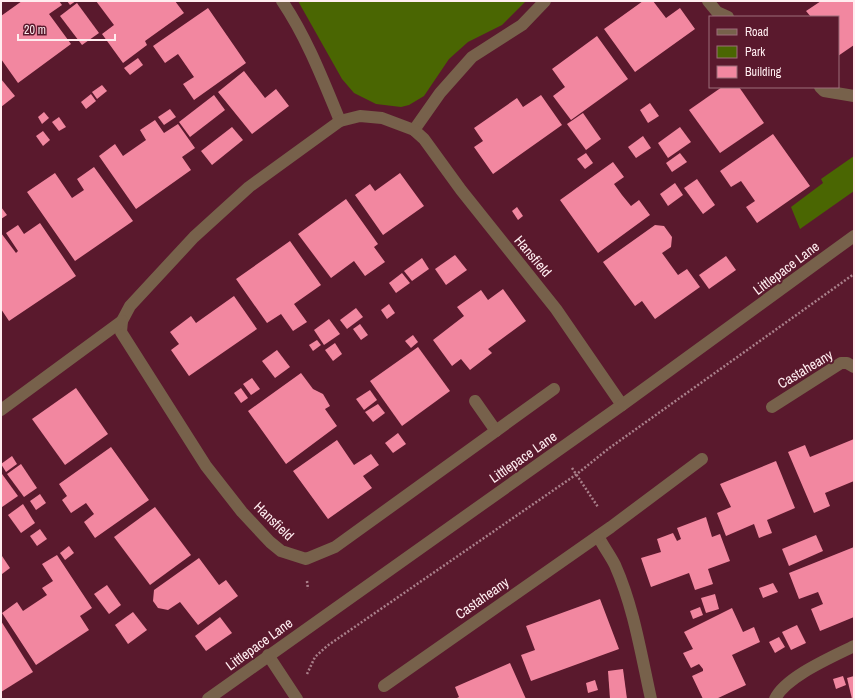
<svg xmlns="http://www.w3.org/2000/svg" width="855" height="700" font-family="'Archivo Narrow',sans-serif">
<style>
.green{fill:#4a6602}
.building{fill:#f287a0}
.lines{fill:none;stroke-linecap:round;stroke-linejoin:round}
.path{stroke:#aa808b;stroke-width:2.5;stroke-dasharray:2 2;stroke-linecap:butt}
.lane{stroke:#77614b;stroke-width:12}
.street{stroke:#77614b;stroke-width:12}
.labels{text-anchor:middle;stroke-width:4;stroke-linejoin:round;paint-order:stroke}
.street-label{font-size:14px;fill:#ffedf0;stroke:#5a192d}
</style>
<rect width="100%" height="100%" fill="#5a192d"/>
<g class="green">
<path d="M298,1H526L502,25L468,42L449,59L424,96L409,105L401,107L376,104L354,93L342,79Z"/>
<path d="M854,156V191L800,229L791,207L823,183L821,179Z"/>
</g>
<g class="building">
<path d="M22,1H59L62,5L49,14L71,44L18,83L1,59V16Z"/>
<path d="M67,1H76L70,5Z"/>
<path d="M96,1H175L184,13L145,41L147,45L123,63L102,34L114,25Z"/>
<path d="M643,1H653L666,18L680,8L695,29L635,72L604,29Z"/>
<path d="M821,1H854V45L838,56V17H811L806,11Z"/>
<path d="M77,3L99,33L82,45L60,16Z"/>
<path d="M208,8L246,63L194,100L183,84L194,77L178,54L165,63L153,46Z"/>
<path d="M597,36L628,79L571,120L553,96L565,87L552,69Z"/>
<path d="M138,58L143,65L130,75L124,68Z"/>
<path d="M244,71L265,98L276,89L289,106L252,134L218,92Z"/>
<path d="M1,79L15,96L1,107Z"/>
<path d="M102,85L107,91L97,99L92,92Z"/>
<path d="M722,87H739L764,123L720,153L689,110Z"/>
<path d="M91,94L96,101L86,109L81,102Z"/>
<path d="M214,95L225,110L190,137L179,122Z"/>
<path d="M541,95L562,125L493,174L474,147L483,141L474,128L517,98L523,107Z"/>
<path d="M650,103L659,116L648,123L640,110Z"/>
<path d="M170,109L176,117L164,125L158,117Z"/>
<path d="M44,112L49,118L42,124L38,117Z"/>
<path d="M583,113L601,139L586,150L567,124Z"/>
<path d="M59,117L66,127L59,131L52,122Z"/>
<path d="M155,120L164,133L178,124L195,148L182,157L191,170L136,209L99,156L115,144L123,156L146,140L140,130Z"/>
<path d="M232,127L243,140L212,165L201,151Z"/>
<path d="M680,127L691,142L668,158L658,143Z"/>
<path d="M43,131L50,140L43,146L36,136Z"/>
<path d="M773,134L810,186L757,223L746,207L755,201L741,181L731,187L720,171Z"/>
<path d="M643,136L651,148L636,158L628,147Z"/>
<path d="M586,153L593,163L585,169L577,159Z"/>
<path d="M680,153L687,162L672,172L666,163Z"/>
<path d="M613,162L624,177L614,184L622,195L631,206L639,200L650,215L598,253L560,200Z"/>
<path d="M94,167L133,221L75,261L27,192L55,173L72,198L84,190L77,179Z"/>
<path d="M400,173L424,206L383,235L355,195L370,184L375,191Z"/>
<path d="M697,179L715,205L703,214L684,188Z"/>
<path d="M675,183L683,195L668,206L660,194Z"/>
<path d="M346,199L378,244L374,247L385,262L365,276L354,261L331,278L298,234Z"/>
<path d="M1,207L7,215L1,219Z"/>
<path d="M517,207L523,216L518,220L512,211Z"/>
<path d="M40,223L76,276L9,321L1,309V233L16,253L18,251L6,233L18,225L24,234Z"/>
<path d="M655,225L664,226L672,237L671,247L662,253L678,275L687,269L700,287L655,319L642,301L635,306L603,262Z"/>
<path d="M290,241L321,285L294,304L307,322L293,331L281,314L267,323L236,279Z"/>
<path d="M455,255L467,270L446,285L435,269Z"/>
<path d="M726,256L736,270L709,289L699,275Z"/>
<path d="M422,258L429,269L412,281L404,271Z"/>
<path d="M402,273L410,283L396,293L389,283Z"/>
<path d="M503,289L526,321L488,349L492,353L470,370L461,359L452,366L433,340L464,316L457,307L481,290L488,300Z"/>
<path d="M234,296L257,329L189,376L171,350L179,344L170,332L191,316L196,323Z"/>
<path d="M389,304L395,313L387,319L381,310Z"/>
<path d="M356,308L363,317L347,329L340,320Z"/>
<path d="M329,319L340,334L324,345L314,330Z"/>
<path d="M360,324L368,335L361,340L353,329Z"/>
<path d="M413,335L418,342L411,348L405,341Z"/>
<path d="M317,340L321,345L313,351L309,345Z"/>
<path d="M335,343L342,354L333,361L325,350Z"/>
<path d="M418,347L450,391L402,426L370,381Z"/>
<path d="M277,350L290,367L275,378L262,361Z"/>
<path d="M301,373L313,389L323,394L330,406L325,409L337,426L286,464L248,411Z"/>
<path d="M252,378L260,389L251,395L243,384Z"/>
<path d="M76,388L108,434L65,465L32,419Z"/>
<path d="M241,388L248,398L241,403L234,393Z"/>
<path d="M370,390L377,400L364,410L356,399Z"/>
<path d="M378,404L385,413L373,422L365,412Z"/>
<path d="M398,433L406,444L393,453L385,443Z"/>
<path d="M854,439V481L825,493L830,506L814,513L788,452L805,445L810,457Z"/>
<path d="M337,440L354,465L371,454L379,465L363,476L372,488L328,519L293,471Z"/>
<path d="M111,447L149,500L95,538L84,522L94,514L86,503L71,513L62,500L67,496L59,484Z"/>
<path d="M12,456L17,464L6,472L1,464Z"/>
<path d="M776,461L795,508L767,520L772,533L759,538L754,524L726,536L717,513L731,507L720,484Z"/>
<path d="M21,464L37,488L24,497L7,474Z"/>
<path d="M2,474L18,496L2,507L1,475Z"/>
<path d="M40,494L46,503L36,510L30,501Z"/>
<path d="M23,504L35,523L21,533L8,515Z"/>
<path d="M155,507L191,555L150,585L114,537Z"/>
<path d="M706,517L712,537L720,534L730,561L708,569L713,584L695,590L689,573L651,587L641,558L661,552L657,539L673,533L677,541L681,539L677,528Z"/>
<path d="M40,529L47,539L37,546L30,536Z"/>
<path d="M816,535L823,551L789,566L782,549Z"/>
<path d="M69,546L74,553L65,560L60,553Z"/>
<path d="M854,547V617L820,631L811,609L823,604L818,592L799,599L789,573Z"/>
<path d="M57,555L92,608L80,616L89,630L36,665L2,613L17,602L23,611L47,595L42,588L53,581L42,564Z"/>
<path d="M2,556L10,568L2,574L1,557Z"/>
<path d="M199,558L219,585L226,580L238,596L198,625L180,602L168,610L158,608L153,601L154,590Z"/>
<path d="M773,583L778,592L763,598L759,588Z"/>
<path d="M107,585L121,605L109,614L94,594Z"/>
<path d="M715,594L719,609L706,613L701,598Z"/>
<path d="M600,599L619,649L531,681L521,655L535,650L526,626Z"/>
<path d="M700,607L703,615L693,619L690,611Z"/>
<path d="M732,608L743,632L754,627L760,642L732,655L746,685L716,699H703L692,676L703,671V669L699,664L691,668L683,653L693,649L684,632Z"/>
<path d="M133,612L147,630L128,644L115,625Z"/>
<path d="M220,617L232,633L206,651L195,636Z"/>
<path d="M1,621L33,672L1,692Z"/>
<path d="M797,625L806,643L791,650L782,632Z"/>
<path d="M779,637L785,647L775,653L769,642Z"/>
<path d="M510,663L526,699H455L459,697L455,687Z"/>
<path d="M623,669L627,699H610L608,671Z"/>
<path d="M843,676L846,685L836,689L833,679Z"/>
<path d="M854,676V699H852L847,678Z"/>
<path d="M595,680L598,690L588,693L586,683Z"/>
</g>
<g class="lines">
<g class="path">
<path d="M572,468L598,507"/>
<path d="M307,581L308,589"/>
<path d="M307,674L315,657L327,646L577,474L608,449L854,274"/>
</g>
<path class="lane" d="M475,401L496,431"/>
<g class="street">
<path d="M282,1C307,38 323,80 340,121"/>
<path d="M708,1L717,12L728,17"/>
<path d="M820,87L824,91L854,96"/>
<path d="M414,130L440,93L472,57L522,25L545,1"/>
<path d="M554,389L335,547L306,559L281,551L270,542L242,512L206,466L121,332L122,321L130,306L194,237L249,187L340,121L360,116L382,118L414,130L424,139L461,190L556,309L622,405"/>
<path d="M772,407L841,363H847L854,367"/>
<path d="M1,410L122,321"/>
<path d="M598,536C603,546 610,555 615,565C634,608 641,654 651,699"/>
<path d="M268,655L297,699"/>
<path d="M384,686L611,527L702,459"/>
<path d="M208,699L622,405L854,236"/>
<path d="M775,699C785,677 832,657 854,646"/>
</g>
</g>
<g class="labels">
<g class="street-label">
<text transform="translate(533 256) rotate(50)" y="5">Hansfield</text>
<text transform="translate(786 268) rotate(-37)" y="5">Littlepace Lane</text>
<text transform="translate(805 369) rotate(-31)" y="5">Castaheany</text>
<text transform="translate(523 457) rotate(-35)" y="5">Littlepace Lane</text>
<text transform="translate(274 521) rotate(44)" y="5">Hansfield</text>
<text transform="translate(482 598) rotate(-35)" y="5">Castaheany</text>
<text transform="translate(259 644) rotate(-36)" y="5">Littlepace Lane</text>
</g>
</g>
<rect width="855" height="700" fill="none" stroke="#ffedf0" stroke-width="4"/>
<rect x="709" y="16" width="130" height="72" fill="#5a192d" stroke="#9c6e7b"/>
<rect x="717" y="29" width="20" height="6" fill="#77614b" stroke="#9c6e7b"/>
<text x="745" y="36" font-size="12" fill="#ffedf0">Road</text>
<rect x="717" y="46" width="20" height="12" fill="#4a6602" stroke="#9c6e7b"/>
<text x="745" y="56" font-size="12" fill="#ffedf0">Park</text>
<rect x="717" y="66" width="20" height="12" fill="#f287a0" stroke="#9c6e7b"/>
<text x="745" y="76" font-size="12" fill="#ffedf0">Building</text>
<path d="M18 34v6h97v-6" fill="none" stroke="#ffedf0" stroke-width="2"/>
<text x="24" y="34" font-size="12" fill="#ffedf0" stroke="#5a192d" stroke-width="3" paint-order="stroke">20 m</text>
</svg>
